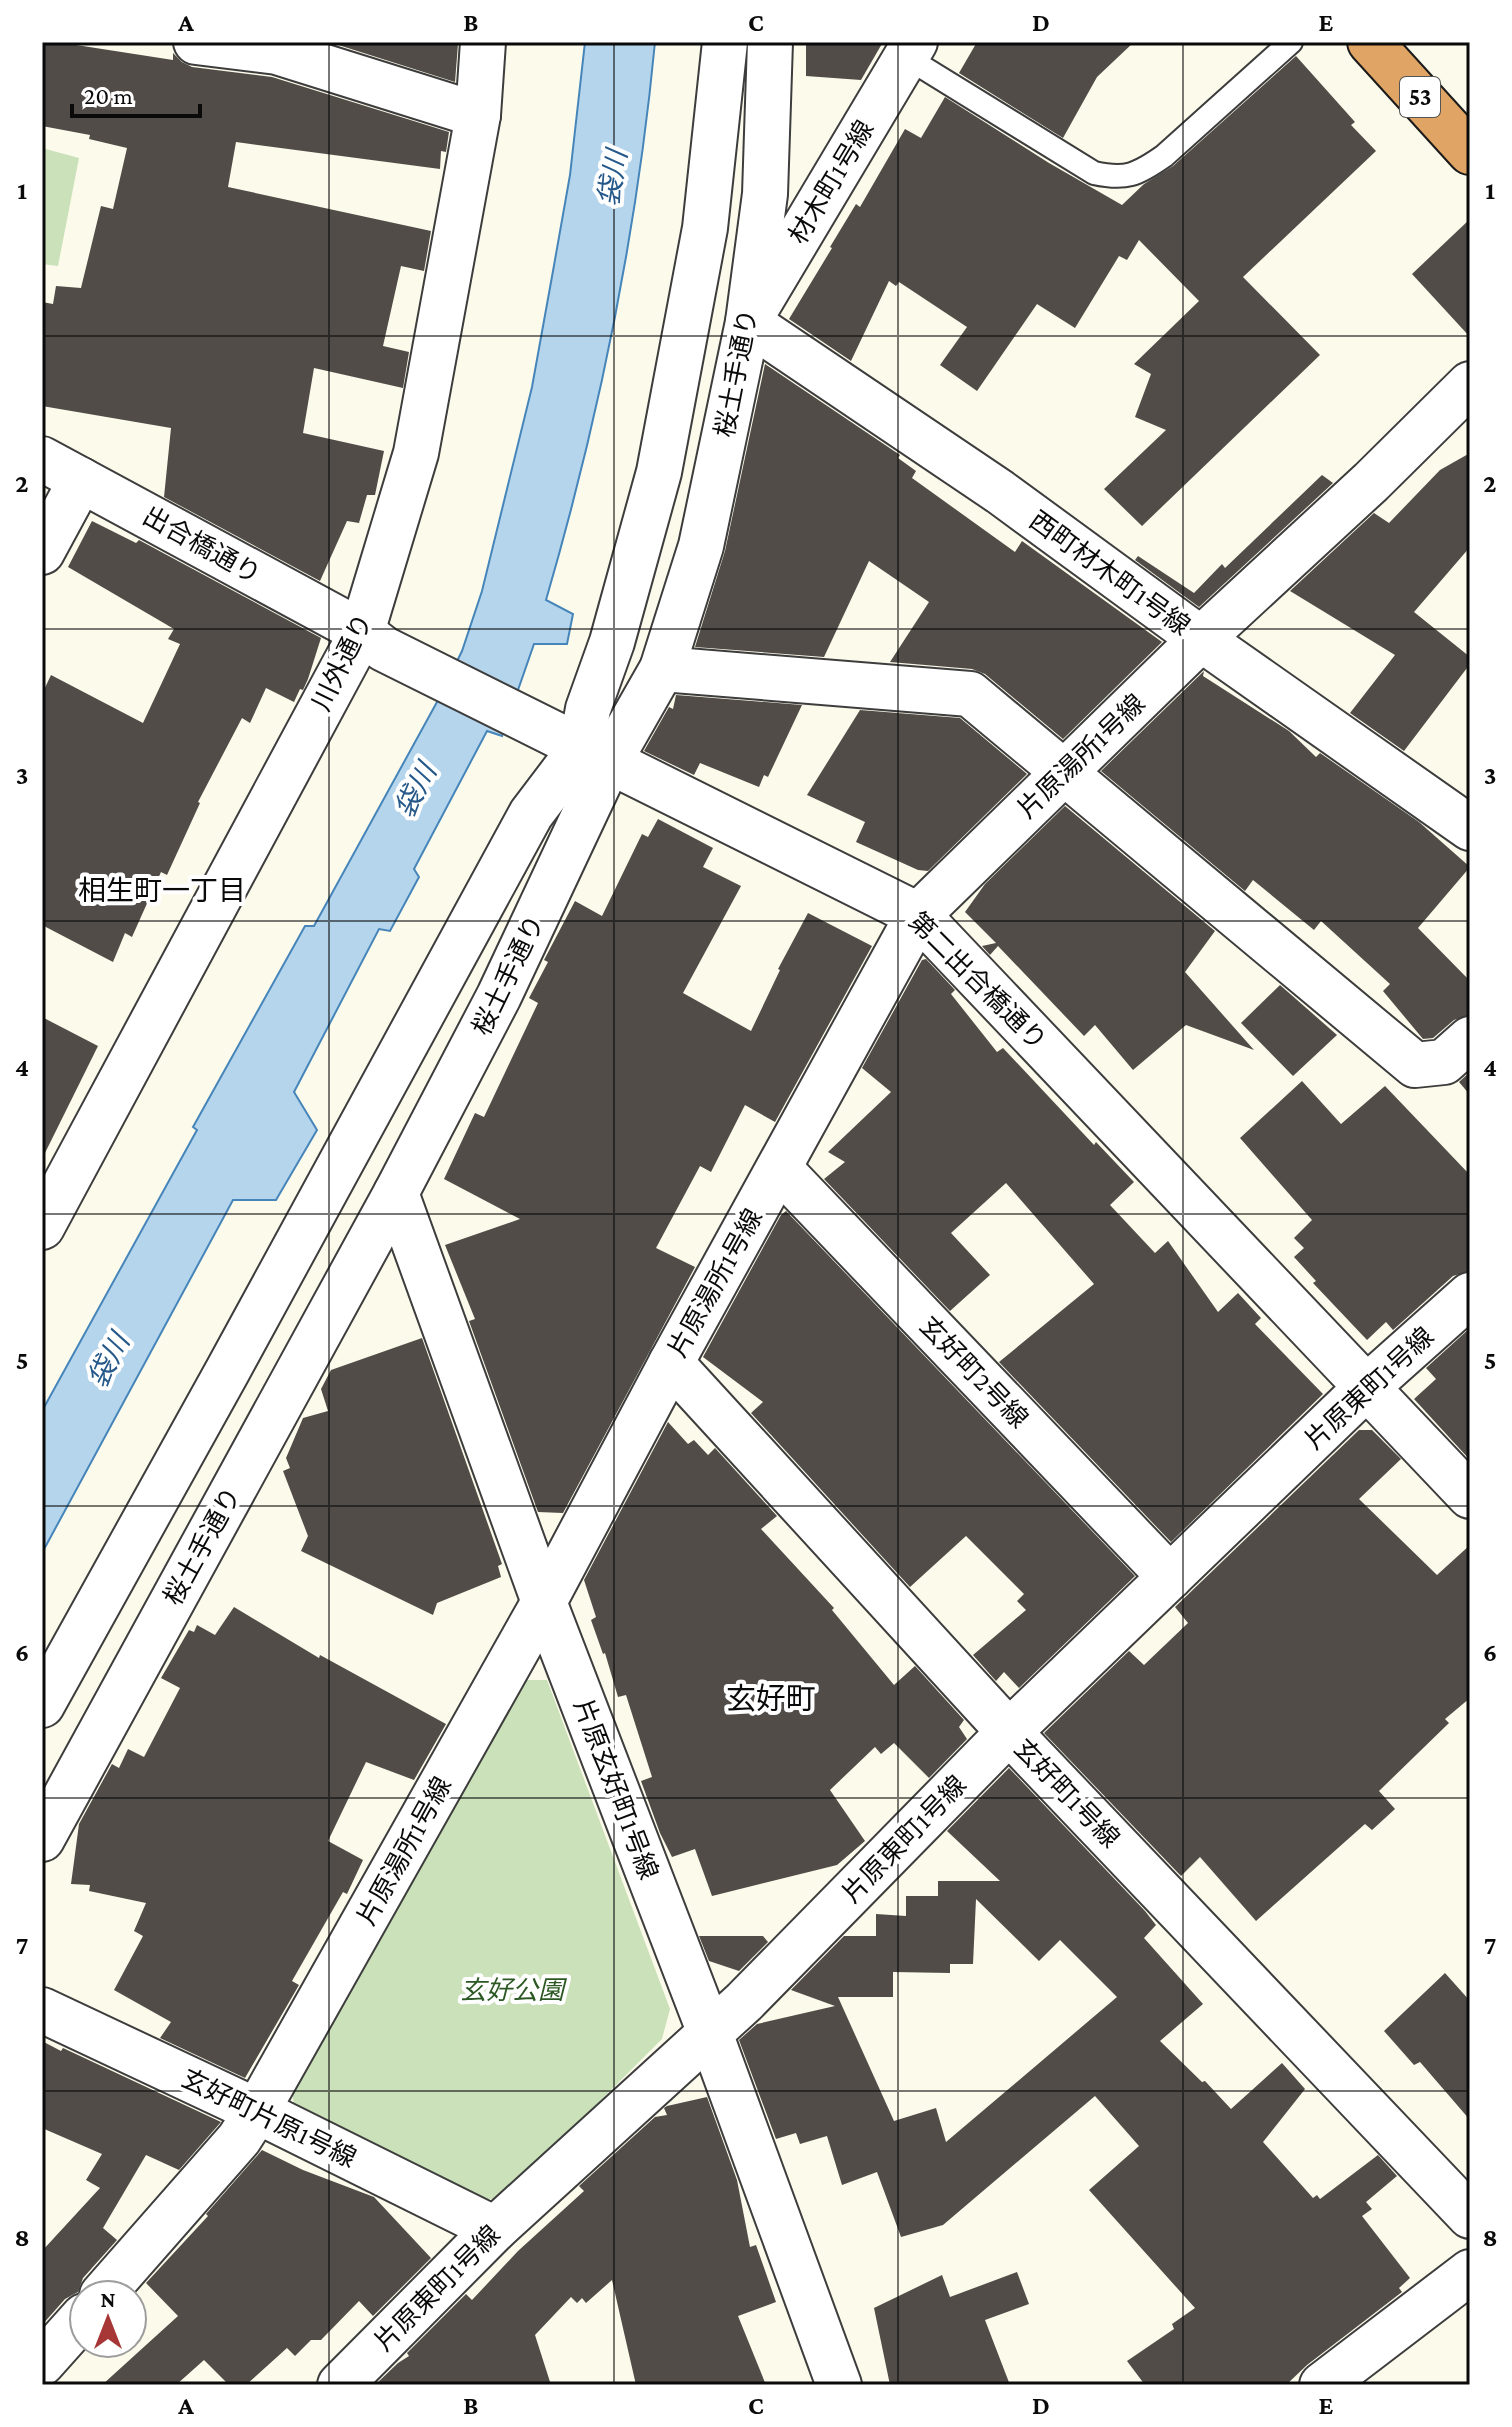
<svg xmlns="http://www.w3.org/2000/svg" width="1512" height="2427" font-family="'Crimson Pro','Noto Sans JP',serif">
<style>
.green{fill:#cbe1b9}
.water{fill:#b5d5ed;stroke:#4685b9;stroke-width:2}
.building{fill:#514c48;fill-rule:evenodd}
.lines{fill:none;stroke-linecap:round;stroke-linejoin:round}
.lane-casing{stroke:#3d3d3d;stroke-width:26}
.street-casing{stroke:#3d3d3d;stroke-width:48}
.highway-casing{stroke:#1b1b1b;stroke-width:48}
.lane{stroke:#fff;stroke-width:22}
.street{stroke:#fff;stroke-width:44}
.highway{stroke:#e0a464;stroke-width:44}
.grid{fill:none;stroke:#0a0a0a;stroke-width:2;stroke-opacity:0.55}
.labels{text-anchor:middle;stroke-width:8;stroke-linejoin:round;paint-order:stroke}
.shield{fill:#fff;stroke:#545454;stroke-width:2}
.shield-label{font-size:24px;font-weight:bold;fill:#0a0a0a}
.street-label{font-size:26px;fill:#0a0a0a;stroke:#fff}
.park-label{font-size:26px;font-style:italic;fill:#2c5824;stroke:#fff}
.water-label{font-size:28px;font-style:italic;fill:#265889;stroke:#fff}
.neighbourhood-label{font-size:28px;fill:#0a0a0a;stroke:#fff}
.quarter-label{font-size:30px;fill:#0a0a0a;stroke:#fff}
.neatline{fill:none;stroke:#0a0a0a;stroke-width:3}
.grid-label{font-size:26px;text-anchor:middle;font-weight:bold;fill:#0a0a0a}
</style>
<rect width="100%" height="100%" fill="#fcfaea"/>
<g class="green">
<path d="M42,148L79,158L58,266L42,264Z"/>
<path d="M527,1680H547L670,2009L662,2039L502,2199H473L295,2112L292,2091Z"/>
</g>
<path class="water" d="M585,42H655C637,231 599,418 546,600L573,614L567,644H534L502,736L487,731L414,869L419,877L390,931L379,929L294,1092L317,1130L276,1200H233L42,1553V1411L197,1130L193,1127L305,926H314L437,702L462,651L482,591L532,387L553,271L570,175Z"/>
<g class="building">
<path d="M42,42H57L173,60V53L182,62L192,67L272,77L449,132L446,152L441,151L440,169L236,142L228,187L431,231L424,271L401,266L383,346L409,352L403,388L314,368L303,433L384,451L375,495H367L359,523L347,521L320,581L164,497L171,428L42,406V302L53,304L56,286L81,288L101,206L113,209L127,148L89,139L90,135L42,126Z"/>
<path d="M329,42L458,44L455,82Z"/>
<path d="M806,42H883L861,80L806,76Z"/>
<path d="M977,42H1134L1097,77L1063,138L959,73Z"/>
<path d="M1296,56L1355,122L1351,125L1376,151L1243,277L1320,355L1142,526L1104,489L1166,430L1135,417L1151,374L1134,364L1199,301L1139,240L1127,260L1119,256L1075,328L1037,304L977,391L940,365L967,327L899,282L896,286L889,281L851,361L789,319L832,248L830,247L856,204L860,207L905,129L921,138L945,97L1049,163L1122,205L1144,184L1173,166Z"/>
<path d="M1470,219V337L1412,274Z"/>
<path d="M765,364L900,455L898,458L916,471L912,478L1015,552L1022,541L1162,642L1063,739L985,674L972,669L890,662L929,602L869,561L824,657L695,647L725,551Z"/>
<path d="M1470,453V547L1414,612L1470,657V664L1404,751L1350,713L1395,655L1290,591L1374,513L1389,523L1440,470Z"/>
<path d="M1322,475L1333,483L1199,607L1135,560L1138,556L1194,593L1222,564L1225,568Z"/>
<path d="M92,521L136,543L139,540L321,638L308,679L303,690L300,689L294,702L266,688L250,723L242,718L198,802L200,803L167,875L161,872L132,937L125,933L113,962L42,925V694L51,675L143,723L180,644L168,639L174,629L68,567Z"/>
<path d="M1204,671L1203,676L1289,731L1316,757L1320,753L1419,822L1470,867L1418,928L1470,981V1015L1454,1020L1433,1038L1423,1039L1383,991L1390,984L1321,921L1314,930L1253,880L1245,891L1101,771Z"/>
<path d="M676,695L802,705L768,777L764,775L759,787L700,763L694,775L644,751L669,707L673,709Z"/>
<path d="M860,710L960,718L1027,774L928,871L918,870L856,842L865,822L807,795Z"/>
<path d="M1065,806L1215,931L1185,972L1254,1050L1186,1025L1133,1070L1095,1025L1084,1036L998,946L990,955L982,946L996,943L965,912L985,884Z"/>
<path d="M658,819L713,848L703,867L741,886L683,993L751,1031L780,970L778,969L808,913L872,946L775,1122L745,1105L711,1172L700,1166L656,1248L695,1267L563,1513L538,1512L469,1321L475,1319L445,1245L520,1219L444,1179L475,1113L484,1117L538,1003L529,998L548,962L544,960L575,901L602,916L642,834L648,837Z"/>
<path d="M926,959L955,990L951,994L997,1052L1003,1048L1094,1145L1096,1142L1134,1182L1110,1205L1155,1253L1168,1241L1218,1312L1238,1293L1261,1318L1255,1324L1323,1394L1171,1542L999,1362L1094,1284L1006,1183L951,1233L990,1275L950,1311L824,1179L845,1162L828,1152L891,1092L862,1068L922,960Z"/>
<path d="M1280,985L1337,1035L1293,1076L1241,1023Z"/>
<path d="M42,1017L98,1046L42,1159Z"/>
<path d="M1470,1072V1095L1459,1082Z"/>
<path d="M1302,1081L1341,1124L1385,1086L1470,1175V1271L1453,1276L1393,1330L1386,1322L1367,1340L1313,1283L1316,1281L1294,1257L1304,1248L1294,1238L1312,1220L1240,1138Z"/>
<path d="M786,1211L1135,1576L1019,1688L1004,1672L996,1681L973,1655L1026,1610L1017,1601L1024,1594L966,1536L910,1587L751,1413L763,1402L703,1357L781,1215Z"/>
<path d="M1470,1328V1460L1414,1399L1436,1379L1426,1368Z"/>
<path d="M422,1338L502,1564L498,1566L501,1577L437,1603L433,1615L301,1551L308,1536L283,1471L290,1468L286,1458L303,1418L328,1411L321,1389L331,1370Z"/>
<path d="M668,1422L688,1444L694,1440L708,1455L715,1448L777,1516L761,1529L834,1608L832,1610L894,1685L915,1666L964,1720L959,1727L967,1739L929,1778L894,1743L881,1754L875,1747L830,1790L865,1841L837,1865L712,1896L695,1849L672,1857L660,1833L641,1781L652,1777L626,1695L618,1697L605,1653L603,1654L591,1620L596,1617L584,1580Z"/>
<path d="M1359,1430H1372L1401,1459L1359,1499L1437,1575L1470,1545V1698L1445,1719L1449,1723L1379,1791L1395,1809L1372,1830L1365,1824L1256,1921L1200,1857L1181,1876L1044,1733L1129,1651L1144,1665L1188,1623L1175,1607Z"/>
<path d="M234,1607L319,1658L320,1655L446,1724L414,1780L366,1762L328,1841L363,1860L347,1894L343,1892L292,1981L299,1985L245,2078L160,2038L171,2022L114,1990L143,1936L134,1931L146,1903L89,1891L90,1885L71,1884L79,1824L112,1764L119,1768L128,1749L144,1757L180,1688L161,1678L189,1630L194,1632L197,1625L215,1635Z"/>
<path d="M1009,1768L1145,1911L1156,1925L1144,1938L1203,2004L1160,2041L1202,2082L1205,2081L1231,2109L1282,2063L1305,2089L1263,2142L1313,2198L1317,2195L1320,2199L1378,2155L1397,2176L1366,2202L1372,2209L1362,2216L1410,2278L1399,2288L1402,2292L1307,2365L1286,2385H1145L1127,2361L1174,2329L1172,2324L1195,2308L1089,2190L1139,2146L1095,2096L943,2225L901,2237L877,2172L842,2185L827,2136L800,2144L796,2133L776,2139L739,2040L757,2024L835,2006L791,1990L844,1936H876V1914L906,1916V1896H938V1881H1000L947,1831ZM976,1899L1039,1961L1060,1940L1117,1997L946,2142L936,2108L894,2121L838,1997H893V1972L950,1973V1964H973Z"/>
<path d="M699,1936H763L768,1942L739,1971L709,1961Z"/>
<path d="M1445,1973L1470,2001V2120L1420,2062L1414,2065L1384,2031Z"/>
<path d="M42,2041L61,2051L63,2048L221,2122L179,2170L146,2155L103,2228L117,2240L83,2278L78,2292L65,2299L42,2325V2251L100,2188L86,2180L102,2154L42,2128Z"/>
<path d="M707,2097L737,2180L750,2247L756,2245L776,2302L738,2316L766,2385H636L612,2280L586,2303L582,2298L577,2303L571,2297L535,2335L551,2385H375L398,2363L409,2356L407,2353L466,2294L472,2300L518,2251L584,2191L579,2186L655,2117L667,2115L664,2108L667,2106Z"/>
<path d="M262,2150L303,2170L374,2197L431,2258L373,2316L359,2301L321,2340H311L295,2356L287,2348L246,2385H229L204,2360L176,2385H102L178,2316L146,2283L208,2216L206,2214Z"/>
<path d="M1017,2272L1029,2304L985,2320L1010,2385H890L874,2308L942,2275L950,2297Z"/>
</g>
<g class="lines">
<g class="lane-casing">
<path id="lane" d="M906,57L1094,173C1126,180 1137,175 1164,156L1291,42"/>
</g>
<g class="street-casing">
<g id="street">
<path d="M196,42L277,52L478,115"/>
<path d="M915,42L748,322L1000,492L1201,639L1470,828"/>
<path d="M42,459L362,632L384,649L918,915L1470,1496"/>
<path d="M42,552L81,480"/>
<path d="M662,669L970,694L1415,1065L1444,1062L1470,1039"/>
<path d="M779,1168L1170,1577"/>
<path d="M396,1193L544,1602L710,2033L839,2385"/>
<path d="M42,1227L362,632L416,453L478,115L483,42"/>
<path d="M671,1363L1009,1732L1470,2216"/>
<path d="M42,1705L228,1370L531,814L581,748L588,709L612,642L659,472L705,228L725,42"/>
<path d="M42,1839L396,1193L499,996L609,762L662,669L701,546L748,322L765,194L770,42"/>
<path d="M42,2010L257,2111L495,2229"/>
<path d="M102,2295L239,2139L257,2111L544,1602L671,1363L918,915L1201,639L1371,482L1470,384"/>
<path d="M42,2363L84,2316"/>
<path d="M340,2385L495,2229L744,2002L1009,1732L1368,1386L1470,1295"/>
<path d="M1322,2385L1470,2272"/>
</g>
</g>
<g class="highway-casing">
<path id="highway" d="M1370,42L1470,152"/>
</g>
<use href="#lane" class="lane"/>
<use href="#street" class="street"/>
<use href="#highway" class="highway"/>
</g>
<path class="grid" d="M329,42V2385M614,42V2385M898,42V2385M1183,42V2385M42,336H1470M42,629H1470M42,921H1470M42,1214H1470M42,1506H1470M42,1798H1470M42,2091H1470"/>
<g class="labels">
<rect class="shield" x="1400" y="77" width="40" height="40" rx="6"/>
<g class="shield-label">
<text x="1420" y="105">53</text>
</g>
<g class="street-label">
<text transform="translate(831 182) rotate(-59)" y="9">材木町1号線</text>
<text transform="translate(736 373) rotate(-79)" y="9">桜土手通り</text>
<text transform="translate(202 545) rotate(29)" y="9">出合橋通り</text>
<text transform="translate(1110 573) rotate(36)" y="9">西町材木町1号線</text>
<text transform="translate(342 662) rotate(-64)" y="9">川外通り</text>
<text transform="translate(1081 756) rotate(-44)" y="9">片原湯所1号線</text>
<text transform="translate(508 975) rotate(-64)" y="9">桜土手通り</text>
<text transform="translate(978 981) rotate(45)" y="9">第二出合橋通り</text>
<text transform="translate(715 1283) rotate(-61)" y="9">片原湯所1号線</text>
<text transform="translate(974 1372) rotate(46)" y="9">玄好町2号線</text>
<text transform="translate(1369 1388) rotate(-43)" y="9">片原東町1号線</text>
<text transform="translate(202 1546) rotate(-61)" y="9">桜土手通り</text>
<text transform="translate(616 1789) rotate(69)" y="9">片原玄好町1号線</text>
<text transform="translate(1067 1793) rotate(46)" y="9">玄好町1号線</text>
<text transform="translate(904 1839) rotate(-46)" y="9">片原東町1号線</text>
<text transform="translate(404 1851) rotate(-61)" y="9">片原湯所1号線</text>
<text transform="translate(269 2118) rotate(26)" y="9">玄好町片原1号線</text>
<text transform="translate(437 2288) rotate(-45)" y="9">片原東町1号線</text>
</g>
<g class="park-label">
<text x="512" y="1999">玄好公園</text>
</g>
<g class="water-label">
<text transform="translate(612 178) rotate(-80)" y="10">袋川</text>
<text transform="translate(415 790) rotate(-62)" y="10">袋川</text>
<text transform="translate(108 1360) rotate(-62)" y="10">袋川</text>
</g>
<g class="neighbourhood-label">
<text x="162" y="900">相生町一丁目</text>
</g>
<g class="quarter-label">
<text x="771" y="1709">玄好町</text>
</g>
</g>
<rect width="1512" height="2427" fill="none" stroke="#ffffff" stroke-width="88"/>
<g transform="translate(108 2319)"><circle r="38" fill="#ffffff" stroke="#9d9d9d" stroke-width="2"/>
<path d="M0-6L14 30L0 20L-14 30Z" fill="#a63736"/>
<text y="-12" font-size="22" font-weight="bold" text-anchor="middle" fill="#0a0a0a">N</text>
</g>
<path d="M72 104v12h128v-12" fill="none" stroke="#0a0a0a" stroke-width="4"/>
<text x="84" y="104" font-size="24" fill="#0a0a0a" stroke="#ffffff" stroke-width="6" paint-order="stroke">20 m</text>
<rect x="44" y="44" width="1424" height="2339" class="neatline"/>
<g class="grid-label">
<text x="186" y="31">A</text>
<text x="471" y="31">B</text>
<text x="756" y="31">C</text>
<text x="1041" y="31">D</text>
<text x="1326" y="31">E</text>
<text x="22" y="199">1</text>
<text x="1490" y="199">1</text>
<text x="22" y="492">2</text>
<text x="1490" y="492">2</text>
<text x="22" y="784">3</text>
<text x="1490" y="784">3</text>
<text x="22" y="1076">4</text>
<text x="1490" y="1076">4</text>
<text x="22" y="1369">5</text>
<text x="1490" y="1369">5</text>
<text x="22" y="1661">6</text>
<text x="1490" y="1661">6</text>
<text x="22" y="1954">7</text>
<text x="1490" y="1954">7</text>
<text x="22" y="2246">8</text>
<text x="1490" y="2246">8</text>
<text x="186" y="2414">A</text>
<text x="471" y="2414">B</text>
<text x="756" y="2414">C</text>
<text x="1041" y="2414">D</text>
<text x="1326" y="2414">E</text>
</g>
</svg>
